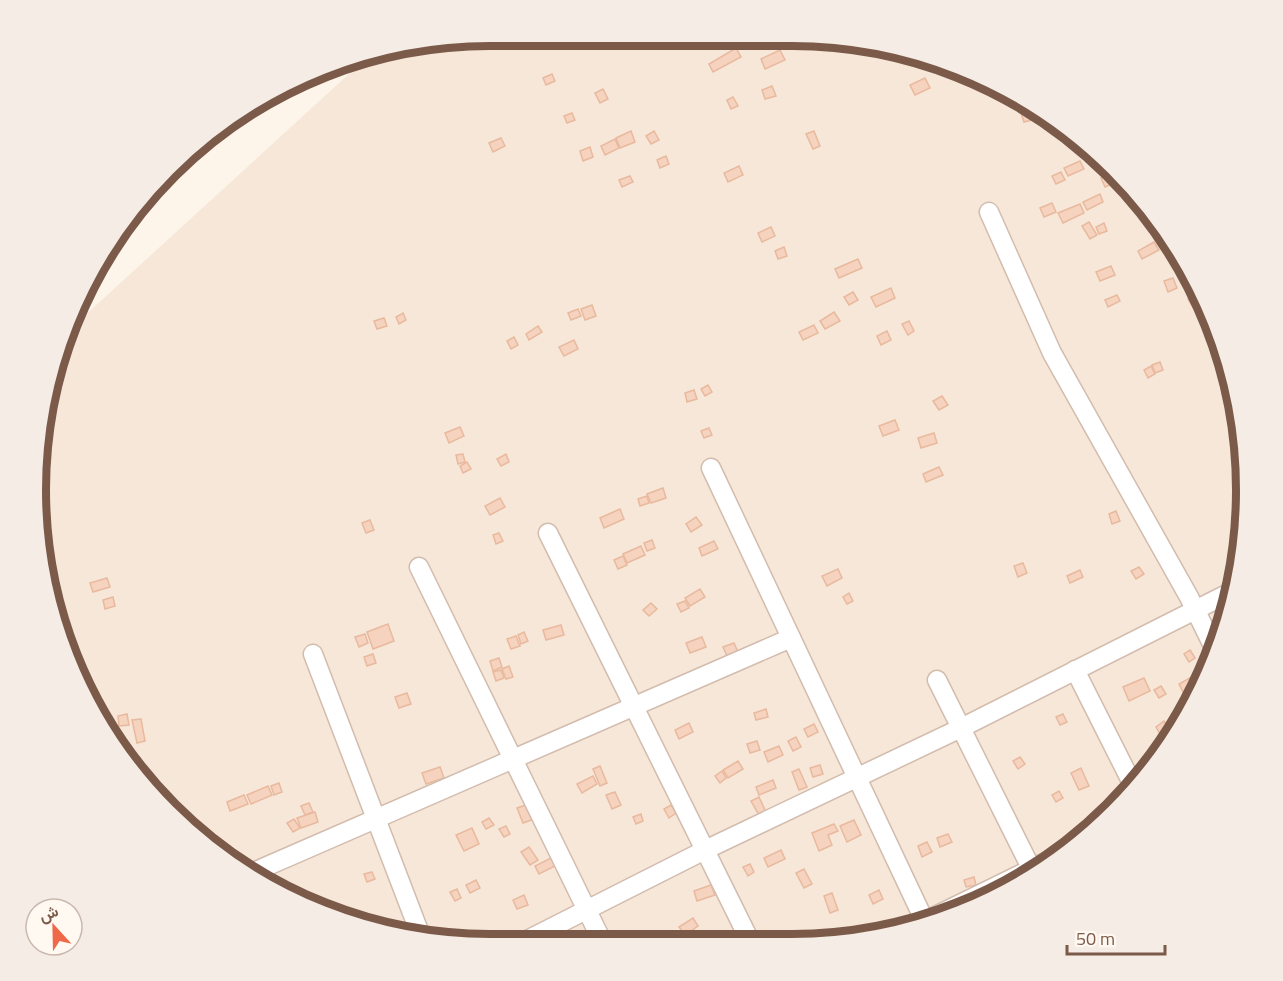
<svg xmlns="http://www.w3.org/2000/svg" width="1283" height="981" font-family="'Titillium Web',Vazirmatn,sans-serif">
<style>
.residential{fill:#f6e7d8}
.building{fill:#f5d3bf;stroke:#e9b99e;stroke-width:1.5}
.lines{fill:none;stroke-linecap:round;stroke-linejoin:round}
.minor-casing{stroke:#d2bcae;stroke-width:21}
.minor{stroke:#fff;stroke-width:18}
.rim{fill:none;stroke:#7c5a4a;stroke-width:8}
</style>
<rect width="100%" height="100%" fill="#fef5ea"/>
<path class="residential" d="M491,36L822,37L910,52L994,83L1069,130L1171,238L1213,317L1238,402L1247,491L1238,580L1212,665L1170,743L1114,812L1045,869L939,921L851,941H431L344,921L238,869L169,812L112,743L52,608L36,491L51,373L69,330L373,52Z"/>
<g class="building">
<path d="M736,48L741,57L713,72L709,64Z"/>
<path d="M780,50L785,60L765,69L761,59Z"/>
<path d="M552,74L555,81L546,85L543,78Z"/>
<path d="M925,78L930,88L915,95L910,85Z"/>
<path d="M772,86L776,96L765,99L762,90Z"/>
<path d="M603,89L608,99L600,103L595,93Z"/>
<path d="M733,97L738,106L731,109L727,100Z"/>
<path d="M1029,110L1032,120L1024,122L1021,113Z"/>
<path d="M572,113L575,120L567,123L564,116Z"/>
<path d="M631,131L635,142L620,148L616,138Z"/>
<path d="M654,131L659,140L651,144L646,136Z"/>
<path d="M814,131L820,146L813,149L806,134Z"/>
<path d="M501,138L505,146L493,152L489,143Z"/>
<path d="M615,139L619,148L605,155L601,146Z"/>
<path d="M590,147L593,157L583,161L580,151Z"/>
<path d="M666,156L669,164L660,168L657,160Z"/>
<path d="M1080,161L1084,169L1068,176L1064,168Z"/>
<path d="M739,166L743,175L728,182L724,173Z"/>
<path d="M1061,172L1065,180L1056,184L1052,176Z"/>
<path d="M1109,175L1112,184L1105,187L1101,178Z"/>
<path d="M630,176L633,182L622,187L619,180Z"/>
<path d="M1100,194L1103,202L1087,210L1083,202Z"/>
<path d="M1052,203L1056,212L1044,217L1040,208Z"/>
<path d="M1080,204L1084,213L1063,223L1058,213Z"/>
<path d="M1089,222L1097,235L1090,239L1082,226Z"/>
<path d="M1104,223L1107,231L1099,234L1096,227Z"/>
<path d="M771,227L775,236L762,242L758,233Z"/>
<path d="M1154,242L1159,250L1142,259L1138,251Z"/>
<path d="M784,247L787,256L778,259L775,251Z"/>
<path d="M858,259L862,268L839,278L835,269Z"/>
<path d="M1111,266L1115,275L1100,281L1096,272Z"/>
<path d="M1173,278L1177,288L1168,292L1164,281Z"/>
<path d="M891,288L895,298L876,307L871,297Z"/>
<path d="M853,292L858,300L849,305L844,297Z"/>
<path d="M1117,295L1120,301L1108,307L1105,300Z"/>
<path d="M1194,296L1199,306L1194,309L1188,299Z"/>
<path d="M592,305L596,316L585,320L581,309Z"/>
<path d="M578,309L581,316L571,320L568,313Z"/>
<path d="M834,312L840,321L825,329L820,321Z"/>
<path d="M403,313L406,320L399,324L396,317Z"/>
<path d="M384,318L387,326L377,329L374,321Z"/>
<path d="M909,321L914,331L908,335L902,324Z"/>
<path d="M814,325L818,333L803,340L799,332Z"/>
<path d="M538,326L542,332L529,340L526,334Z"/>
<path d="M887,331L891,340L881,345L877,336Z"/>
<path d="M514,337L518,345L511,349L507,341Z"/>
<path d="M574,340L578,349L564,356L559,347Z"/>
<path d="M1160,362L1163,370L1155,373L1152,365Z"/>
<path d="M1151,366L1155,374L1148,378L1144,370Z"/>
<path d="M708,385L712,392L705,396L701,389Z"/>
<path d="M694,390L697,399L687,402L685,393Z"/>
<path d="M942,396L948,405L939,410L933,401Z"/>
<path d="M895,420L899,430L883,436L879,426Z"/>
<path d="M460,427L464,436L449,443L445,433Z"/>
<path d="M709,428L712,435L704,438L701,431Z"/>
<path d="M934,433L937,443L921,448L918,438Z"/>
<path d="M463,454L465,462L458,464L456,455Z"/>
<path d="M506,454L509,462L501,466L497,459Z"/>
<path d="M467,462L471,469L463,473L460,466Z"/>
<path d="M939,467L943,475L926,482L923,474Z"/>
<path d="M663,488L666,498L651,503L647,494Z"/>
<path d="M647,496L649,503L640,506L638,499Z"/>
<path d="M500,498L505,507L490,515L485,506Z"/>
<path d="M620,509L624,519L604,528L600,518Z"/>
<path d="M1116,511L1120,521L1112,524L1109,514Z"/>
<path d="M696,517L702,525L691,532L686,524Z"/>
<path d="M370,520L374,530L366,533L362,523Z"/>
<path d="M499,533L503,541L496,544L493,535Z"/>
<path d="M652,540L655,548L647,551L644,543Z"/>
<path d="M714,541L718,549L702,556L699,548Z"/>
<path d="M641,546L645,555L627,563L623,554Z"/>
<path d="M623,556L627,565L618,569L614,560Z"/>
<path d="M1023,563L1027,573L1018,577L1014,566Z"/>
<path d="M1139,567L1144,574L1136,579L1131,571Z"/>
<path d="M838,569L842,578L827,586L822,576Z"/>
<path d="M1080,570L1083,577L1070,583L1067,576Z"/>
<path d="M107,578L110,587L93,592L90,583Z"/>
<path d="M700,589L705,597L690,606L685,598Z"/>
<path d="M849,593L853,601L847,604L843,597Z"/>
<path d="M113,597L115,606L105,609L103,600Z"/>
<path d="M685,601L689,608L681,612L677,604Z"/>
<path d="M651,603L657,609L649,616L643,610Z"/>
<path d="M388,624L394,641L373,649L367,632Z"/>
<path d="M561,625L564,635L546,640L543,630Z"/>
<path d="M524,632L528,641L521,644L518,635Z"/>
<path d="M365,634L368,643L359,647L355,637Z"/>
<path d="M516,636L520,646L511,649L507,639Z"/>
<path d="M702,637L706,647L690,653L686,643Z"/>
<path d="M734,643L738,652L727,656L723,647Z"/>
<path d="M1190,650L1195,658L1189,662L1184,654Z"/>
<path d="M373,654L376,663L367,666L364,657Z"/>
<path d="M499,658L502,667L493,671L490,661Z"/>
<path d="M509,666L513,677L506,679L502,669Z"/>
<path d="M501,670L504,678L496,681L493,672Z"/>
<path d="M1195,675L1200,683L1183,692L1179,684Z"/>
<path d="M1144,678L1150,691L1129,701L1123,687Z"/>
<path d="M1161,686L1166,694L1159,698L1154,690Z"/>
<path d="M407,693L411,704L399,708L395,697Z"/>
<path d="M766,709L768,717L756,720L754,713Z"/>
<path d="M127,714L129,725L119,726L118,716Z"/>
<path d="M1063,714L1067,722L1060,725L1056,717Z"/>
<path d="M141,719L145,741L137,743L132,720Z"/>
<path d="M1164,721L1169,729L1160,734L1156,727Z"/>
<path d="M689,723L693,732L679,739L675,730Z"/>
<path d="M814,724L818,732L808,737L804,729Z"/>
<path d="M796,737L801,747L793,751L788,741Z"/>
<path d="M757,741L760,750L750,753L747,744Z"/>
<path d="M779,746L783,755L768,762L764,752Z"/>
<path d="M130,752L132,763L130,764L121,753Z"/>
<path d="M1020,757L1025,764L1018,769L1013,761Z"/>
<path d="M738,761L743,769L728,778L723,770Z"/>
<path d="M820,765L823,774L813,777L810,768Z"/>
<path d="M600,766L607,783L600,786L593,769Z"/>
<path d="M440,767L444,778L426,784L422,773Z"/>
<path d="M1081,768L1089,786L1079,790L1071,773Z"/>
<path d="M799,769L807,787L799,790L792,772Z"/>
<path d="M722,771L726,778L720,783L715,776Z"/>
<path d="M593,776L597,784L582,793L577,784Z"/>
<path d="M773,780L776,788L759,795L756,787Z"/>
<path d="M279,783L282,792L274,795L271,786Z"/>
<path d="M268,786L272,795L251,804L247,795Z"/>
<path d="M1059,791L1063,798L1056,802L1052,795Z"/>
<path d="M615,792L621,805L612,809L606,795Z"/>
<path d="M244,795L248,804L230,811L227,802Z"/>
<path d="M759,797L766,812L759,815L751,801Z"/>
<path d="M309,803L313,812L305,815L301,806Z"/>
<path d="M529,804L534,819L523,823L517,808Z"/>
<path d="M671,805L676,813L669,818L664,809Z"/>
<path d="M315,812L318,822L301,828L297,818Z"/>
<path d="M641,814L643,821L636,824L633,817Z"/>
<path d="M489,818L494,825L486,829L482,822Z"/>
<path d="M294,819L300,828L293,832L287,823Z"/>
<path d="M854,820L861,835L847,842L840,826Z"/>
<path d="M834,824L838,831L828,835L832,845L819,851L812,833Z"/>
<path d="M506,826L510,834L504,837L499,829Z"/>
<path d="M472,828L479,844L464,851L456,835Z"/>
<path d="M948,834L952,842L940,847L937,838Z"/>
<path d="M927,842L932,852L922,857L918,846Z"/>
<path d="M529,847L538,860L530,865L521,852Z"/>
<path d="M781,850L785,859L768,867L764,858Z"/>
<path d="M553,857L557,865L539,874L535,866Z"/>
<path d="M750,864L754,872L748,876L743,867Z"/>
<path d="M804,869L812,884L804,888L796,873Z"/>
<path d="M372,872L375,879L367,882L364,874Z"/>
<path d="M974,877L976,885L966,887L964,880Z"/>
<path d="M476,880L480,888L470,893L466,885Z"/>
<path d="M711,885L715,895L697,901L694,891Z"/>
<path d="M457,889L461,898L455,901L450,892Z"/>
<path d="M879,890L883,899L873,904L869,895Z"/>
<path d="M832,893L838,910L830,913L824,896Z"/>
<path d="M524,895L528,905L517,909L513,900Z"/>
<path d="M349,912L353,921L350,922L337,917Z"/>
<path d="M693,918L698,926L685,935L679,927Z"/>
</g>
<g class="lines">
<g class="minor-casing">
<g id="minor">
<path d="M989,212L1052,353L1189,597L1216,652"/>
<path d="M711,468L926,924"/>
<path d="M548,533L750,941"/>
<path d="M419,567L602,941"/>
<path d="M313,654L422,939"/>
<path d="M1075,670L1134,787"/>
<path d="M937,680L1034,874"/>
<path d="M249,874L791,638"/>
<path d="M915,926L1062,854"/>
<path d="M525,941L705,850L961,728L1235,590"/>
</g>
</g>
<use href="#minor" class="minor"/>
</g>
<path d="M0 0H1283V981H0ZM490 46H792A444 444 0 0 1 1236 490V490A444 444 0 0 1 792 934H490A444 444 0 0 1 46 490V490A444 444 0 0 1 490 46Z" fill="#f5ece5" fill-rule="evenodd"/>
<path class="rim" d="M490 46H792A444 444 0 0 1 1236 490V490A444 444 0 0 1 792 934H490A444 444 0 0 1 46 490V490A444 444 0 0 1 490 46Z"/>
<g transform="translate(54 927) rotate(338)"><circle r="28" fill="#fff9f2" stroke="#cbb9af" stroke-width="1.5"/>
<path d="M0-4.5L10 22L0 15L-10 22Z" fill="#ef6848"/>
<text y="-9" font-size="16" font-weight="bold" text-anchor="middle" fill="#7c5a4a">ش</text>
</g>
<path d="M1067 945v9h98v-9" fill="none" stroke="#7c5a4a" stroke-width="3"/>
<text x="1076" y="945" font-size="18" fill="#7c5a4a" stroke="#fff9f2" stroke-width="4.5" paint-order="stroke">50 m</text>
</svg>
